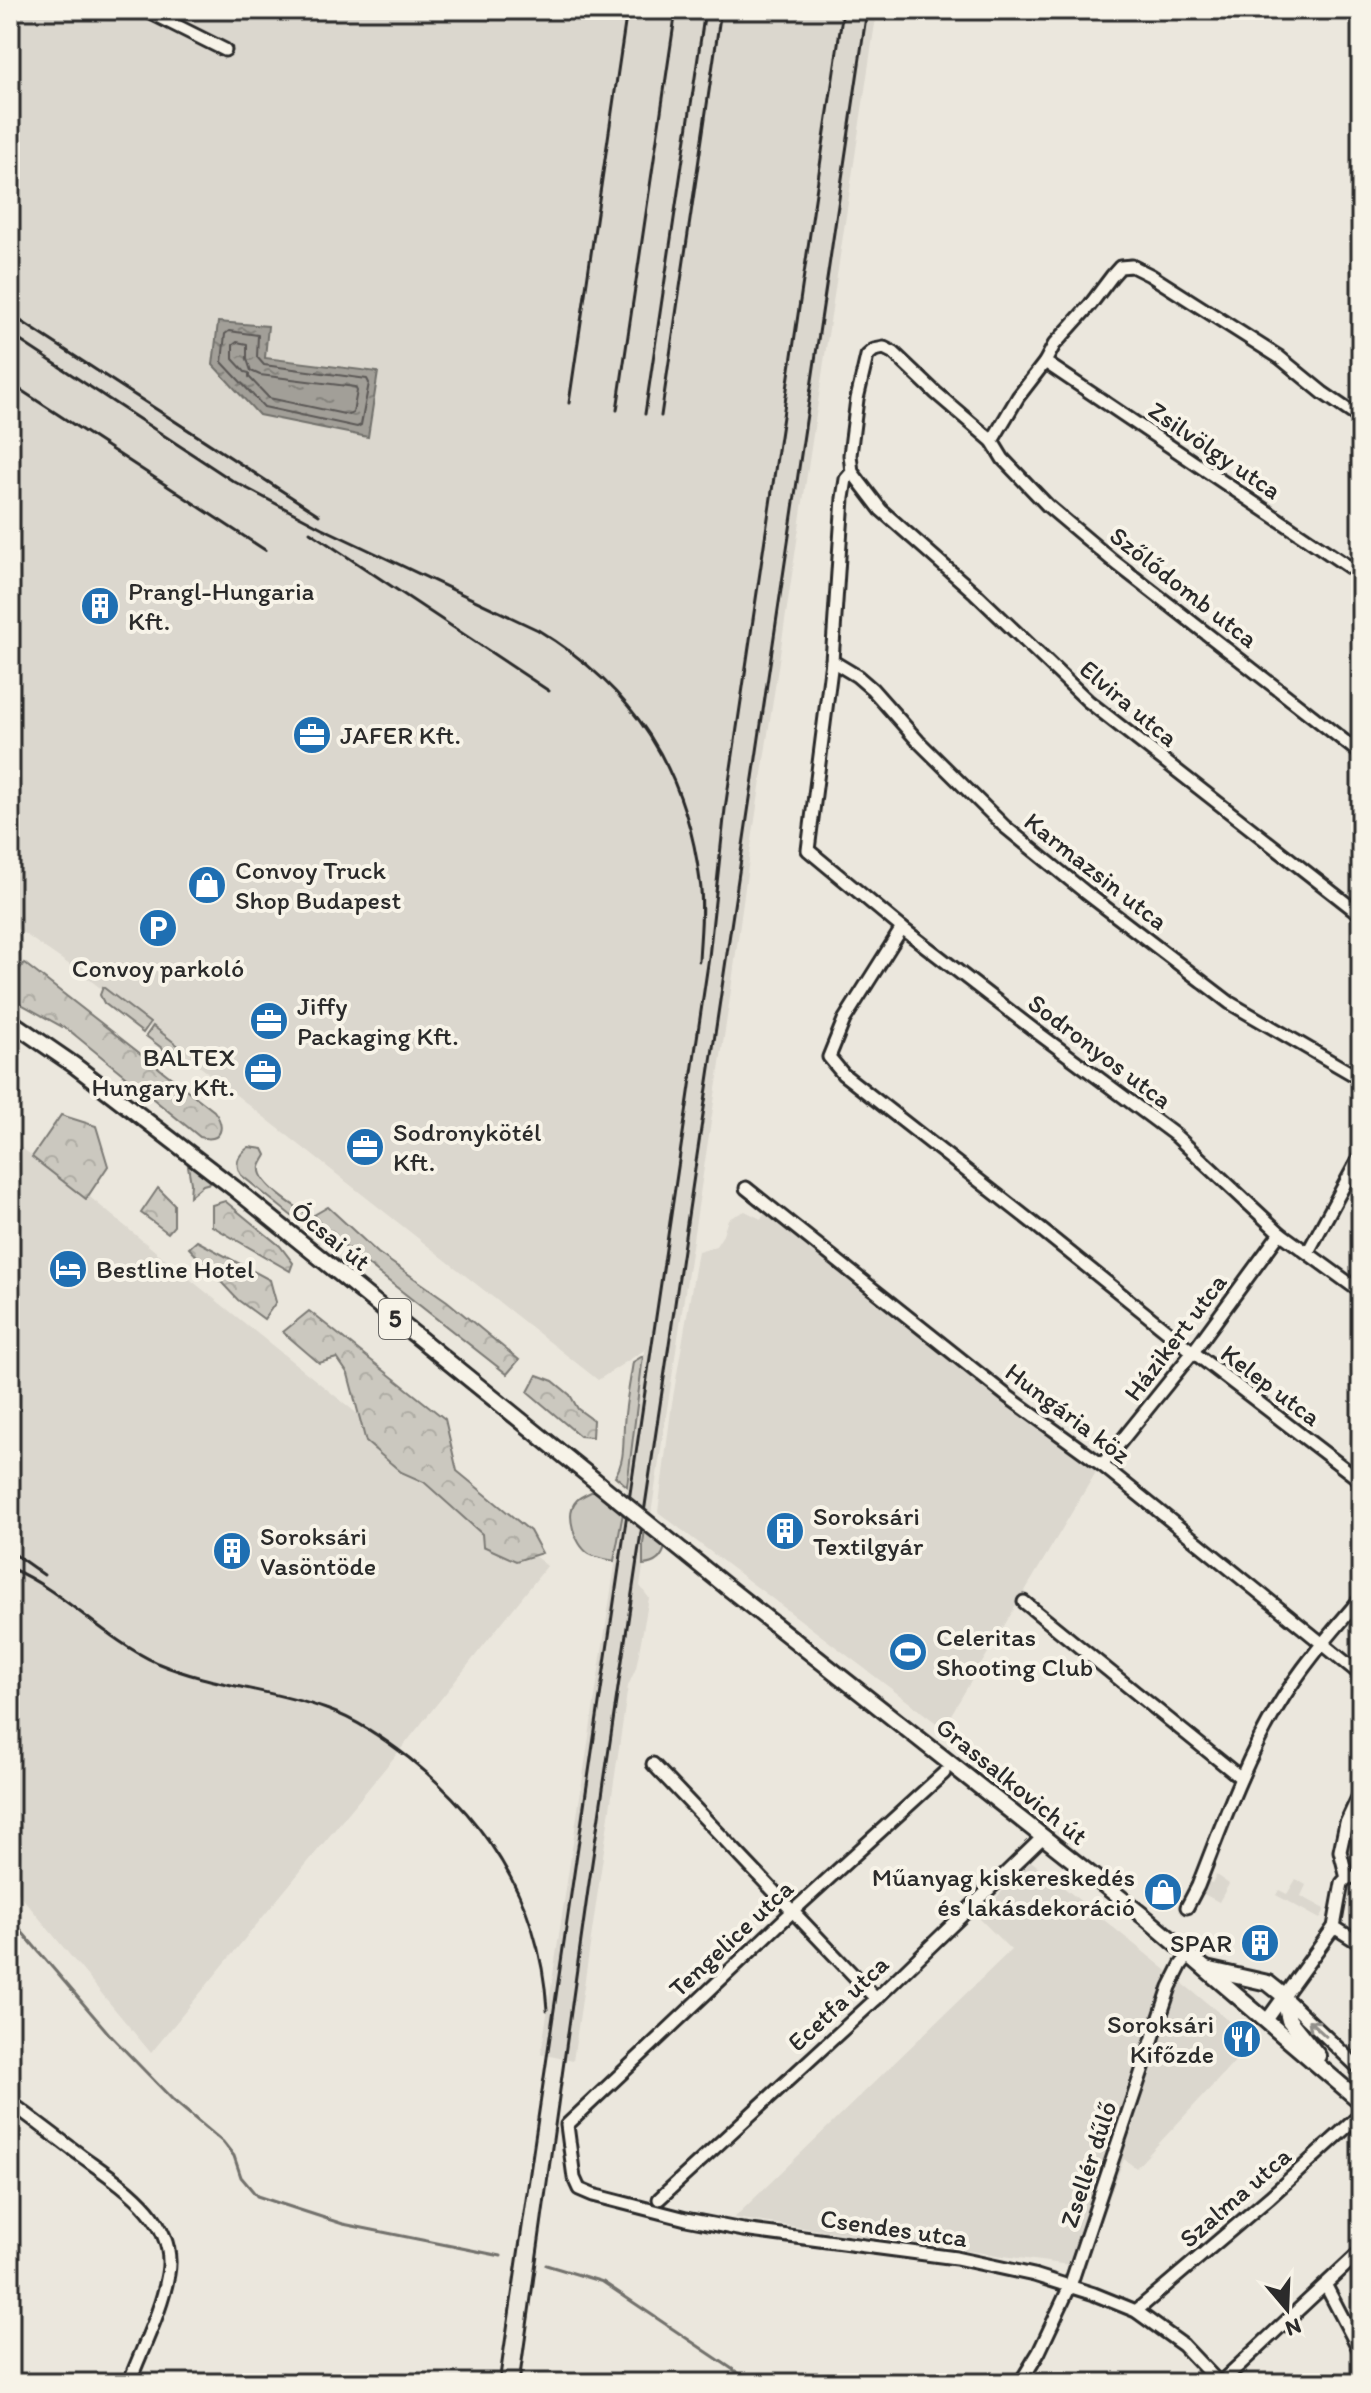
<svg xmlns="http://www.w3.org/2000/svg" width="1371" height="2393" font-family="Itim,sans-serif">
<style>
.built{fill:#dbd7ce}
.green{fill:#cbc8bf;stroke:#7b7a75;stroke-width:2}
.forest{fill:url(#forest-crowns);stroke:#7b7a75;stroke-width:2}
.water{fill:url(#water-ripples);stroke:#72716c;stroke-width:2}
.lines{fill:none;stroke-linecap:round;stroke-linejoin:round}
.shore{stroke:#5b5957;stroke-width:2}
.stream{stroke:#72716c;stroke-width:3}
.minor-casing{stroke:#2b2b2b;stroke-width:17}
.major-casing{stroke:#2b2b2b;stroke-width:20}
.minor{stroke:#f7f3e8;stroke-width:11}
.major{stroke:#f7f3e8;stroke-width:14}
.rail{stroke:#2b2b2b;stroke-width:3}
.major-bridge-casing{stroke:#2b2b2b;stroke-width:20;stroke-linecap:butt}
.major-bridge{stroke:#f7f3e8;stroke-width:14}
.oneway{stroke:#918f8a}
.labels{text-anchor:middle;stroke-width:8;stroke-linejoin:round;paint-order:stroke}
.shield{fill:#f7f3e8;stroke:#686764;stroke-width:2}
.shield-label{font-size:24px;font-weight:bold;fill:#2b2b2b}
.street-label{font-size:26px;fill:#2b2b2b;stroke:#f7f3e8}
.poi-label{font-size:26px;fill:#2b2b2b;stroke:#f7f3e8;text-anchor:start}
</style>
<defs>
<pattern id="forest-crowns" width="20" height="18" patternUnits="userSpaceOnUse" patternTransform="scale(2)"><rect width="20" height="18" fill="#cbc8bf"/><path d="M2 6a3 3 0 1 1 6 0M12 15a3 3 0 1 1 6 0" fill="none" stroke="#aeaca4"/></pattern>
<pattern id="water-ripples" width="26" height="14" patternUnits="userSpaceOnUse" patternTransform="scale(2)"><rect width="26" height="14" fill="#a29f98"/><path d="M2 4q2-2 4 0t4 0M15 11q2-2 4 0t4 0" fill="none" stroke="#84827c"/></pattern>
</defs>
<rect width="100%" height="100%" fill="#ebe7dd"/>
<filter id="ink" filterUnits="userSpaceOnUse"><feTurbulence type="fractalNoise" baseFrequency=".0125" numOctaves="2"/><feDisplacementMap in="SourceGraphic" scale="16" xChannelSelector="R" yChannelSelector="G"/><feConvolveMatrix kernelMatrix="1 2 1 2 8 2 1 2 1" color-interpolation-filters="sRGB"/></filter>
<g filter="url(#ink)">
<g class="built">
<path d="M10,10H877L747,873L729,1004L640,1586L649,1598L636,1668L628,1686L573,2061L541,2054L627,1486L643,1356L646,1349L598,1380L80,972L10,924Z"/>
<path d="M10,1140L85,1193L161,1256L547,1566L405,1744L151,2053L10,1883Z"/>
<path d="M745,1211L761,1219L766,1211L784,1223L1096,1472L943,1728L658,1512L672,1403L698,1251L716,1246L723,1235L728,1219Z"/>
<path d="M1031,1861L1254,2041L1136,2168L1124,2159L1083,2267L734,2218L1011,1950L978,1917Z"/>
<path d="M1216,1875L1229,1884L1219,1902L1200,1892L1206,1881L1212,1883Z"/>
<path d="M1296,1879L1306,1885L1301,1896L1325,1909L1320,1919L1276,1895L1279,1890L1287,1894Z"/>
</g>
<g class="green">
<path d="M103,987L150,1023L143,1033L104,1003L100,995Z"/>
<path d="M153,1026L180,1047L175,1058L146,1036Z"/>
<path d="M249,1147L263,1149L266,1155C264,1159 261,1163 260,1167C257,1183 294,1206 306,1213L298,1221L241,1175C234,1163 238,1155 249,1147Z"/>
<path d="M187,1160L214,1182L203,1185L190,1196L191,1183Z"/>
<path d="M643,1356L627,1486L615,1476C625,1461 623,1443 624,1426C625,1405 630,1383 633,1362Z"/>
<path d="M595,1490L623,1513L614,1561C606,1559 596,1558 589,1554C575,1545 564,1513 577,1500C581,1496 590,1493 595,1490Z"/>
<path d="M645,1529L665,1546C663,1558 655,1564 643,1565V1544Z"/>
</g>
<g class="forest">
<path d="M24,963L214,1111C226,1127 222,1143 200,1137L70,1031L10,998V983Z"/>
<path d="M61,1115L96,1126L108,1166L86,1199L32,1157Z"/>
<path d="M158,1188L174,1204V1226L168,1233L141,1213Z"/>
<path d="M225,1201L280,1246L293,1263L290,1271L212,1226V1205Z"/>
<path d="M328,1207L378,1253L447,1301L519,1360L507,1374L325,1231L314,1215Z"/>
<path d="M197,1241L270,1280L276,1302L264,1319L238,1300L189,1248Z"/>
<path d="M309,1311L445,1419L457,1471L530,1531L542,1553L516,1561L483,1546L482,1534L424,1482L401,1472L366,1442L348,1374L337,1358L319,1363L283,1332Z"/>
<path d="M537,1375L553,1381L570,1395L578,1409L593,1420L592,1437L580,1436L528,1392Z"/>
</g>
<path class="water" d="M218,322L268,326L265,358L378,372L368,437L259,415L213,365Z"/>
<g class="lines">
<g class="shore">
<path d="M229,331L258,335L257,357L264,365L367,379L369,383L361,425L357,427L264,407L222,362L225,334Z"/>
<path d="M237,342L247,344V359L251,371L260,375L355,387L357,391L353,413L349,415L269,398L249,377V373L245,372L233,359V345Z"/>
</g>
<g class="stream">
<path d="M10,1918L110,2035L173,2100L223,2142L234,2156L241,2177L257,2196L343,2224L501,2256"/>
<path d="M546,2265L603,2282L753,2383"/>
</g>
<g class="minor-casing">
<g id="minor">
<path d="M145,10L225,50"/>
<path d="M1045,362L1361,575"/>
<path d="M992,441L1018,397L1045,362L1054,345L1090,305L1112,276L1120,267L1132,266L1150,275L1279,357L1323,393L1361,419"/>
<path d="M852,472L846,479L843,498L832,661L808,850L902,928L1034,1030L1175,1135L1280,1233L1361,1292"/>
<path d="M832,661L857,676L872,689L918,741L1004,826L1085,892L1230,1003L1361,1079"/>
<path d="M1361,754L1112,560L1048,506L1003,459L992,441L936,393L894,353L884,348L874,350L867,356L857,399L850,455L852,472L881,510L975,593L1088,701L1361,915"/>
<path d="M902,928L844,1020L829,1057L843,1074L1033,1223L1193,1352L1361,1481"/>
<path d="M746,1188L1007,1396L1102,1465L1361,1675"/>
<path d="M1308,1252L1361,1154"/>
<path d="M1102,1465L1193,1352L1280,1233"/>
<path d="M1024,1602L1241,1778"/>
<path d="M653,1764L876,1999"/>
<path d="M944,1773L793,1911L567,2125L574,2178L579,2189L593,2195L686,2219L743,2230L956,2258L1034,2275L1094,2294L1136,2311L1183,2345L1219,2383"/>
<path d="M1347,1878L1361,1876"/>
<path d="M1187,1907L1198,1886C1222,1825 1244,1762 1278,1706C1301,1667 1332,1632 1361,1598"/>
<path d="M1334,1927L1361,1944"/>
<path d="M1283,1996L1361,2070"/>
<path d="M1262,2019L1269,2017L1334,1927L1342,1883L1347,1878L1340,1851L1346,1823L1361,1791"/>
<path d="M10,2102C33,2119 56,2137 79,2154C117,2182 178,2218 168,2274C162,2311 142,2348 129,2383"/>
<path d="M659,2199L876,1999L1044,1836"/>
<path d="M1326,2286L1361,2353"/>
<path d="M1136,2311L1270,2197L1361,2114"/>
<path d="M1020,2383L1039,2352L1070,2286L1170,1987L1181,1965L1189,1955"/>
<path d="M1220,2383L1361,2251"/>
</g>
</g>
<g class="major-casing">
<g id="major">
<path d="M10,1021L74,1065L234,1188L556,1449"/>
<path d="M727,1587L1147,1919L1361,2102"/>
<path d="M1206,1969L1268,1983L1283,1995L1289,2020L1318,2056"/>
</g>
</g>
<use href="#minor" class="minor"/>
<use href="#major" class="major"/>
<g class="rail">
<path d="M10,314L319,515"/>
<path d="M10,334L233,481L322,528L538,630C634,688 686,770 700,881C704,907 700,935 699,961"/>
<path d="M10,383L265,550"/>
<path d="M569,403L627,10"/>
<path d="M617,410L676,10"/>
<path d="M645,414L705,10"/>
<path d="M661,416L721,10"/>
<path d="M310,532L549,691"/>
<path d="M10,1551L44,1575"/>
<path d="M10,1568C64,1591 103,1638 157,1663C211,1686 271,1689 326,1709C356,1719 384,1739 409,1758C489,1822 541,1905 547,2010"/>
<path d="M499,2383L709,957L725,809L843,10"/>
<path d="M519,2383L588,1890L867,10"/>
</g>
<g class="major-bridge-casing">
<path id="major-bridge" d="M556,1449L727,1587"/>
</g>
<use href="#major-bridge" class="major-bridge"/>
</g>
<defs><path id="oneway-shaft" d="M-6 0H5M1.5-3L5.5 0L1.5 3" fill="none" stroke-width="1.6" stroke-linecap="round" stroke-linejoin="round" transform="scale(2)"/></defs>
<use class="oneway" href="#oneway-shaft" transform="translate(1317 2028) rotate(-137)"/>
</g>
<defs>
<g id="building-disc" transform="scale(2)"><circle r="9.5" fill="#1f6fb2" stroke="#f7f3e8"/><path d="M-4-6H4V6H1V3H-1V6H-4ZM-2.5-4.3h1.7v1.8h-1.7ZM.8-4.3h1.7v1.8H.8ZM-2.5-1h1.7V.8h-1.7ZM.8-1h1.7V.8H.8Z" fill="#fff"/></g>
<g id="office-disc" transform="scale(2)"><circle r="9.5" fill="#1f6fb2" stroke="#f7f3e8"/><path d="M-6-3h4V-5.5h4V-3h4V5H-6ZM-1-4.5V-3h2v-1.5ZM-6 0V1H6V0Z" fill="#fff"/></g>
<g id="shop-disc" transform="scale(2)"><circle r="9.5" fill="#1f6fb2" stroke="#f7f3e8"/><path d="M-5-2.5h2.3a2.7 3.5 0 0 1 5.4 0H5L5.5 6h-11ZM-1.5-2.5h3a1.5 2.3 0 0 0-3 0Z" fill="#fff"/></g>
<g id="parking-disc" transform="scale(2)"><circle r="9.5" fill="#1f6fb2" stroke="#f7f3e8"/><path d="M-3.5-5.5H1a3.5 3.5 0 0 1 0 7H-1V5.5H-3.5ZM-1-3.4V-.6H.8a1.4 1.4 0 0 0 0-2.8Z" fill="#fff"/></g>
<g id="hotel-disc" transform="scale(2)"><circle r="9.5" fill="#1f6fb2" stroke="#f7f3e8"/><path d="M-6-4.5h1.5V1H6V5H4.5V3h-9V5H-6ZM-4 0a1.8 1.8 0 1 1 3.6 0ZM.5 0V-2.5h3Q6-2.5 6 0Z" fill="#fff"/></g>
<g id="stadium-disc" transform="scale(2)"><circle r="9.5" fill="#1f6fb2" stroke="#f7f3e8"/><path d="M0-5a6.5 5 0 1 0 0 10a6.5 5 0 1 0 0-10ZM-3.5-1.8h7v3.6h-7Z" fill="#fff"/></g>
<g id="restaurant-disc" transform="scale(2)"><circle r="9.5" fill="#1f6fb2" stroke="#f7f3e8"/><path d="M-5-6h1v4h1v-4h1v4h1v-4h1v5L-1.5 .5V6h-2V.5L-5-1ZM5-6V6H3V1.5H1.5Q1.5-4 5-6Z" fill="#fff"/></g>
</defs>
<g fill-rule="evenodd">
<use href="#building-disc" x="100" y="606"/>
<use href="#office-disc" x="312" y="735"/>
<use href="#shop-disc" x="207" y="885"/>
<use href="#parking-disc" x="158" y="928"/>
<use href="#office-disc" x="269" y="1021"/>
<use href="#office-disc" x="263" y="1072"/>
<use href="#office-disc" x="365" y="1147"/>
<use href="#hotel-disc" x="68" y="1269"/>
<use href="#building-disc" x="785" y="1531"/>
<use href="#building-disc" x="232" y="1551"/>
<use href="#stadium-disc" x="908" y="1652"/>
<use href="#shop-disc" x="1163" y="1892"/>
<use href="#building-disc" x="1260" y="1943"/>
<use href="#restaurant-disc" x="1242" y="2039"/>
</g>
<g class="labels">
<rect class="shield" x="379" y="1299" width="32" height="40" rx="6"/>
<g class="shield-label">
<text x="395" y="1327">5</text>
</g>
<g class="street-label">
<text transform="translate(1215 450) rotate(34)" y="9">Zsilvölgy utca</text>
<text transform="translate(1184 587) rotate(38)" y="9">Szőlődomb utca</text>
<text transform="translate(1129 703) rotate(40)" y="9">Elvira utca</text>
<text transform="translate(1096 871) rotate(38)" y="9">Karmazsin utca</text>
<text transform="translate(1100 1051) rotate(37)" y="9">Sodronyos utca</text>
<text transform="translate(331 1236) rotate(39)" y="9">Ócsai út</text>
<text transform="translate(1175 1337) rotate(-53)" y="9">Házikert utca</text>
<text transform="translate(1271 1385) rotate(37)" y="9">Kelep utca</text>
<text transform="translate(1068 1413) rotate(37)" y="9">Hungária köz</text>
<text transform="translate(1012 1781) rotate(39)" y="9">Grassalkovich út</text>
<text transform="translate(731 1938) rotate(-43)" y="9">Tengelice utca</text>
<text transform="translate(838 2003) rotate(-43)" y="9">Ecetfa utca</text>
<text transform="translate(1088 2164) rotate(-72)" y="9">Zsellér dűlő</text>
<text transform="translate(1235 2197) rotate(-41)" y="9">Szalma utca</text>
<text transform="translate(894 2228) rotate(8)" y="9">Csendes utca</text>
</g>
<g class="poi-label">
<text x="128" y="600">Prangl-Hungaria<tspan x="128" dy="30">Kft.</tspan></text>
<text x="340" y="744">JAFER Kft.</text>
<text x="235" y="879">Convoy Truck<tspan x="235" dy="30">Shop Budapest</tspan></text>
<text x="158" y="977" text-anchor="middle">Convoy parkoló</text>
<text x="297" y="1015">Jiffy<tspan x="297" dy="30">Packaging Kft.</tspan></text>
<text x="235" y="1066" text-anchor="end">BALTEX<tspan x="235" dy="30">Hungary Kft.</tspan></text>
<text x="393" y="1141">Sodronykötél<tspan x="393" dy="30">Kft.</tspan></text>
<text x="96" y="1278">Bestline Hotel</text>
<text x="813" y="1525">Soroksári<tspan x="813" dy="30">Textilgyár</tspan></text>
<text x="260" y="1545">Soroksári<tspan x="260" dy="30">Vasöntöde</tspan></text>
<text x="936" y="1646">Celeritas<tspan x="936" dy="30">Shooting Club</tspan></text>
<text x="1135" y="1886" text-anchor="end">Műanyag kiskereskedés<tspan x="1135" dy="30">és lakásdekoráció</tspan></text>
<text x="1232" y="1952" text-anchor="end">SPAR</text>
<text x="1214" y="2033" text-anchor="end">Soroksári<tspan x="1214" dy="30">Kifőzde</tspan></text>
</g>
</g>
<rect width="1371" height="2393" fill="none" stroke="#f7f3e8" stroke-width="40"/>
<rect x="20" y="20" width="1331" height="2353" fill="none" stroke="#2b2b2b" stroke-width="3" filter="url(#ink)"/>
<g transform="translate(1287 2309) rotate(161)" stroke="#f7f3e8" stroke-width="6" paint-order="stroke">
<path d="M0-6L14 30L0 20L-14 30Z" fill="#2b2b2b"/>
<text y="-12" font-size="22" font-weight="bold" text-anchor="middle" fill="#2b2b2b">N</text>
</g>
</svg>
